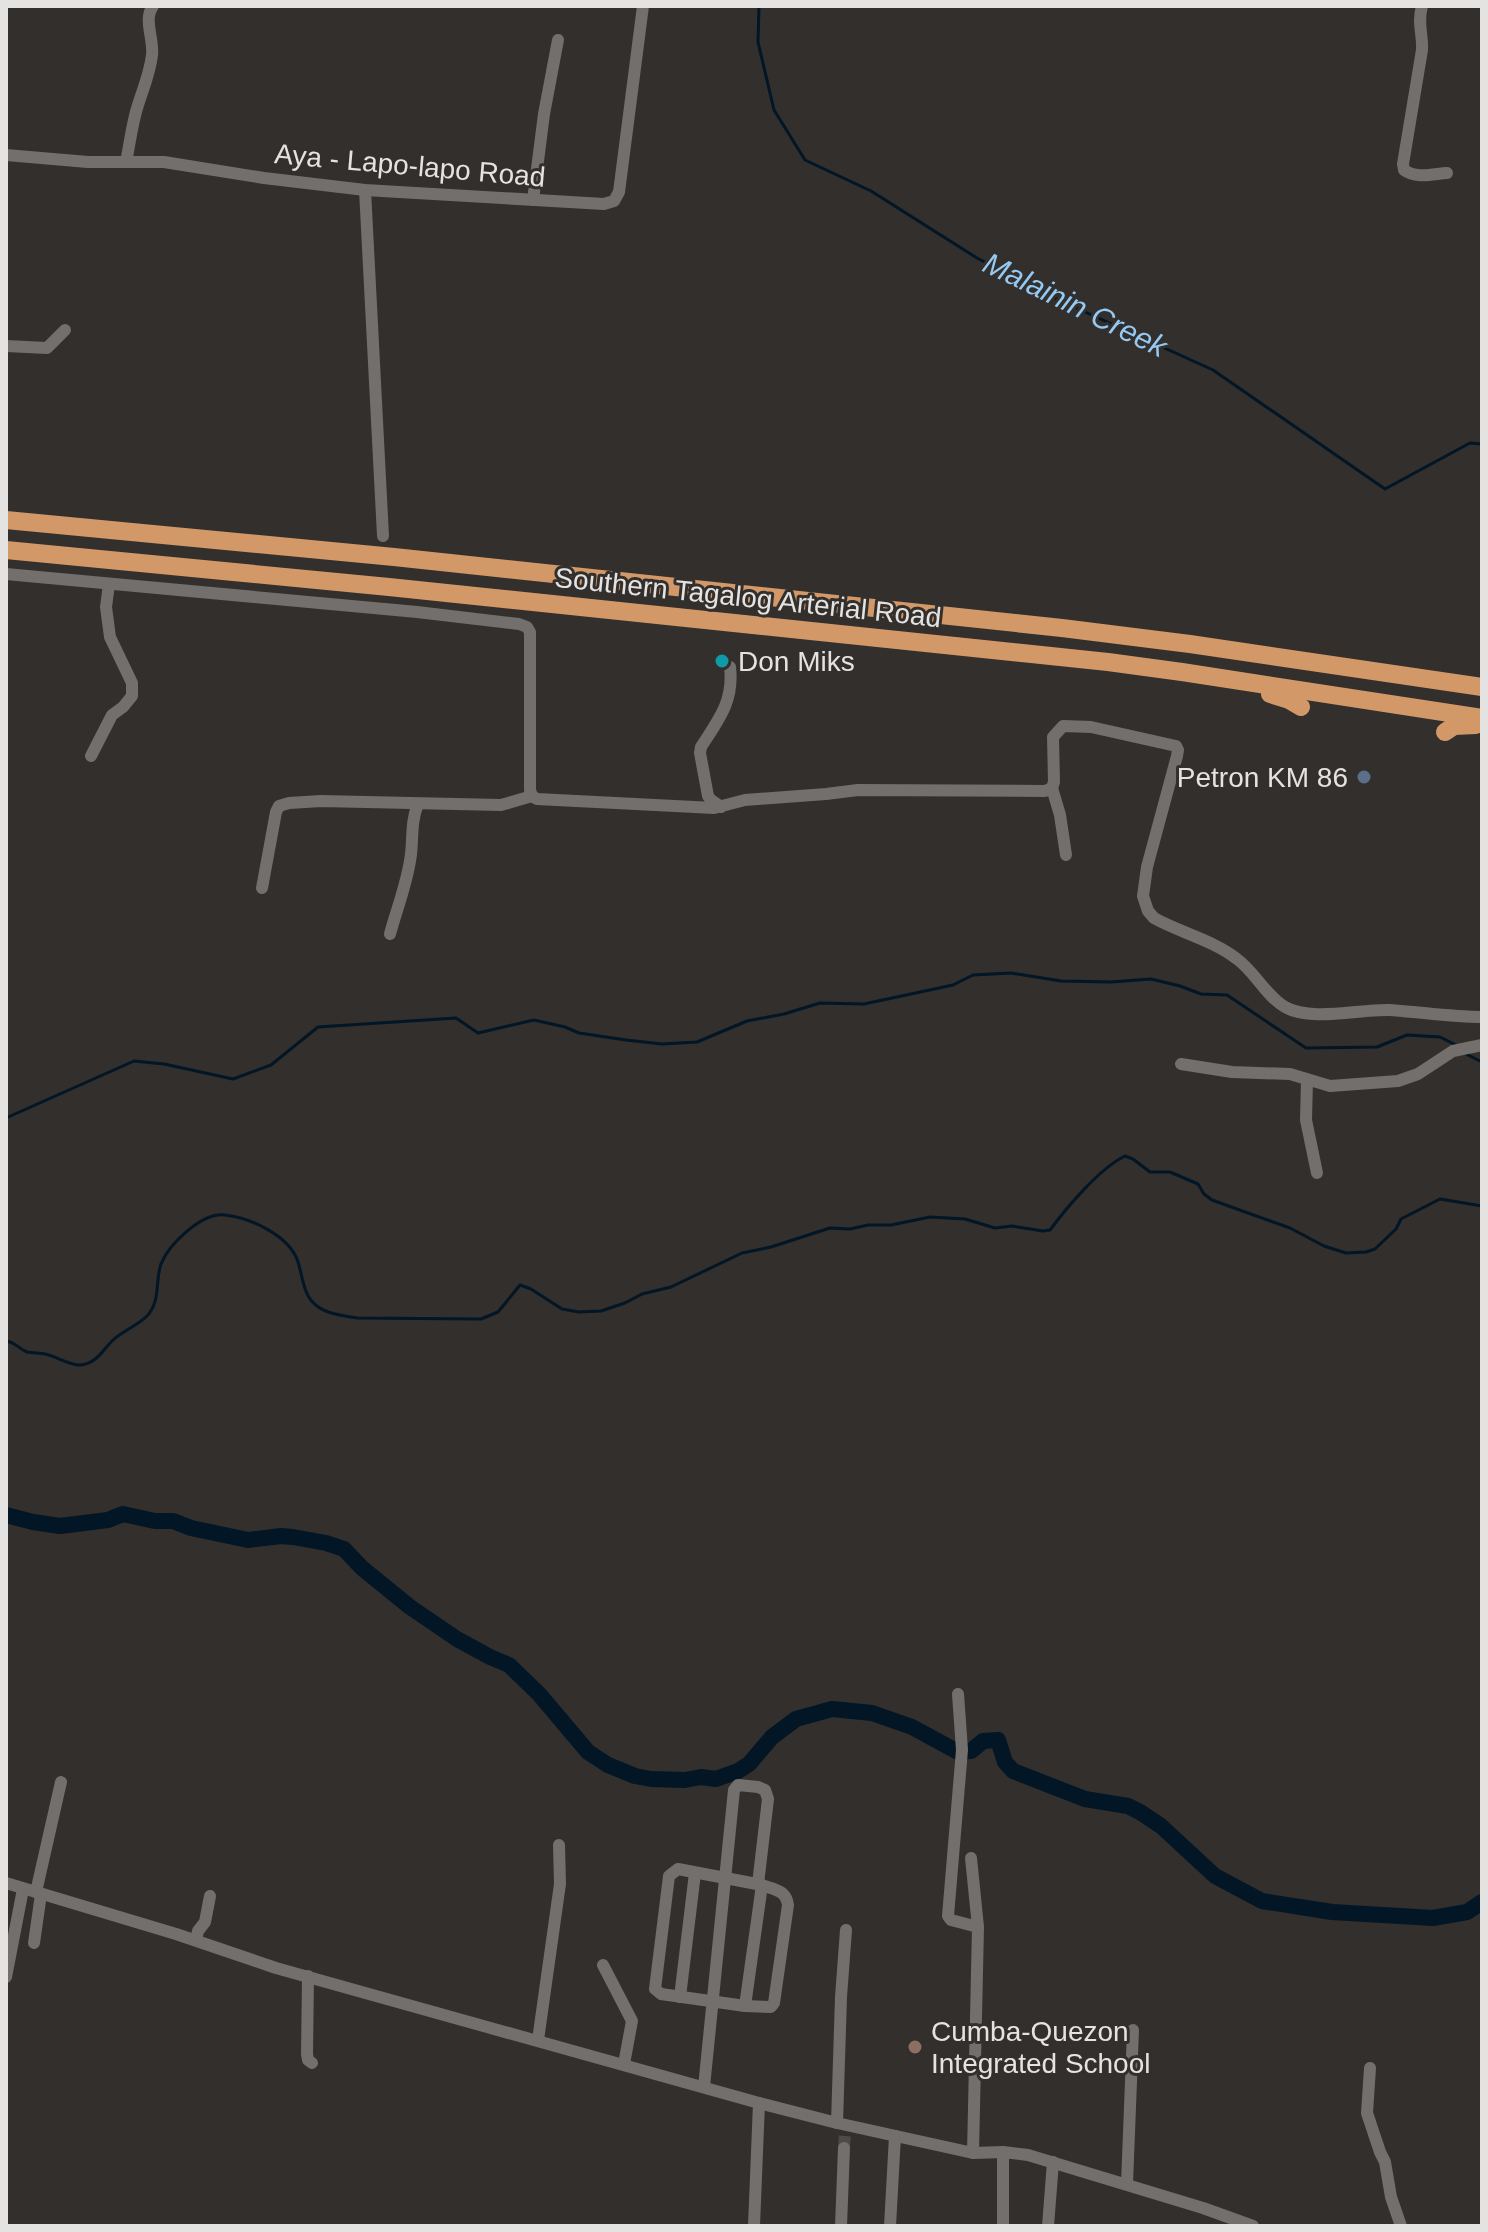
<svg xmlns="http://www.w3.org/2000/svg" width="1488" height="2232" font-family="Arial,sans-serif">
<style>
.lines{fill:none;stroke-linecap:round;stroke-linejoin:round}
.stream{stroke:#021626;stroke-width:3}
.river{stroke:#021626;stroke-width:16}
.minor-tunnel{stroke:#4d4a48;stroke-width:12;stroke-dasharray:12 6;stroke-linecap:butt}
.minor{stroke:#726f6c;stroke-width:12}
.highway{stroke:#d39868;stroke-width:18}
.culture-dot{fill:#0f9aa8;stroke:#322f2d;stroke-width:3}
.service-dot{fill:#5c6f8a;stroke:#322f2d;stroke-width:3}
.education-dot{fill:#8d6e63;stroke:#322f2d;stroke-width:3}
.labels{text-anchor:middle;stroke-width:6;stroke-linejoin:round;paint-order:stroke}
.street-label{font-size:28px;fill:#e5e3e1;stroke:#322f2d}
.poi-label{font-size:28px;fill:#e5e3e1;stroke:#322f2d;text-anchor:start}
.water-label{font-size:30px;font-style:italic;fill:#95c9f3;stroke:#322f2d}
</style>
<rect width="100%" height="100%" fill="#322f2d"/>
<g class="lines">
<g class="stream">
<path d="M759,6L758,42L774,110L805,160L871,191L977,258L1050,296L1213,370L1385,489L1470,443L1482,444"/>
<path d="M1464,1053L1482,1062"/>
<path d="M6,1118L134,1061L164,1064L233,1079L271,1065L318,1027L456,1018L478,1033L534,1020L565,1027L579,1033L626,1040L662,1044L697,1042L747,1021L784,1014L820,1003L864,1004L953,985L973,975L1011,973L1061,981L1111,982L1151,979L1180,986L1201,994L1227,995L1306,1048L1377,1047L1407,1035L1440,1037L1456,1045"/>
<path d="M6,1341C15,1342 19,1349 27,1352C33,1353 40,1353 45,1354C56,1356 68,1365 80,1365C96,1364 102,1351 112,1341C122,1331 137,1326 147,1316C161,1301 155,1280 161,1264C169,1244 202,1212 225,1215C251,1218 290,1236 298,1262C303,1277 303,1296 317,1306C327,1314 344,1316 357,1318L481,1319L498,1312L520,1285L531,1289L562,1309L579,1312L601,1311L625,1303L642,1294L671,1287L742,1253L771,1247L830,1228L850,1229L868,1225H891L930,1217L965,1219L995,1228L1012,1226L1043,1231L1050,1230C1067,1207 1100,1168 1125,1156L1133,1159L1150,1172H1170L1198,1184L1204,1194L1212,1200L1290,1228L1324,1246L1346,1253L1366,1252L1375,1249L1396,1229L1401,1219L1440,1199L1482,1206"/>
</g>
<path class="river" d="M6,1515L33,1522L60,1526L108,1520L123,1514L155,1521H173L191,1528L248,1540L281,1536L293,1537L326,1543L344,1549L362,1568L410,1607L457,1639L490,1657L509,1665L539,1694L588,1752L608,1765L635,1776L651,1779L685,1780L701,1777L716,1779L738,1771L749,1764L772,1737L796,1719L832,1709L872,1713L912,1727L958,1752L971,1751L983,1741L998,1740L1005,1762L1013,1771L1085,1799L1128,1806L1140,1812L1161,1826L1215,1876L1262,1901L1332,1912L1433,1918L1467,1912L1482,1902"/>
<path class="minor-tunnel" d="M844,2148L845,2134"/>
<g class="minor">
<path d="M1422,6C1417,24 1423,33 1422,50L1403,164L1404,170C1416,179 1433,174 1447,173"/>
<path d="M6,155L88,162H164L264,178L365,190L604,204L614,201L619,192L643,6"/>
<path d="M126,162C130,143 132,123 138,105C143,89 150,73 152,55C154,39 143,19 153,6"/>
<path d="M365,190L383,536"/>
<path d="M533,200L544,114L558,40"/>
<path d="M6,346L47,348L65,330"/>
<path d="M6,574L417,612L519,624L527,627L530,632V790L532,796L537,799L714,808L745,800L826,794L858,790L1045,791L1052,788L1054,782L1053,737L1063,726L1091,727L1176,746L1178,750L1177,756L1147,867L1143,896L1148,911L1154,918C1181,933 1213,940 1237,959C1255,972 1266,996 1285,1007C1311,1022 1359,1009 1389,1010C1420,1012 1451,1017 1482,1017"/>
<path d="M91,756L112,715L123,707L132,696V683L110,637L106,607L109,584"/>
<path d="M1052,788L1060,815L1066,855"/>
<path d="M721,807L711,800L708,796L700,753L701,747C719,719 734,701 730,667"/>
<path d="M262,888L276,812L279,806L289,803L321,801L501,805L532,796"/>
<path d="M390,934C397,908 408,881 411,854C413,836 411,821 418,804"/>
<path d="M1181,1064L1232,1072L1290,1074L1330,1086L1398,1081L1418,1074L1453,1051L1482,1045"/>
<path d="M1307,1080L1306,1120L1317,1173"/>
<path d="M958,1694L962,1750L948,1916L951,1920L978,1927L973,2153"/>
<path d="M971,1858L978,1927"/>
<path d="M678,1869L762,1885L745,2006L661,1994L655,1989L669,1876Z"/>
<path d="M6,1883L176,1934L276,1968L759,2103L837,2123L973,2153L1003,2152L1028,2155L1203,2208L1253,2226"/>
<path d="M36,1892L61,1782"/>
<path d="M196,1940L198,1931L205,1922L210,1896"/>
<path d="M34,1943L41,1894"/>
<path d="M603,1965L632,2021L624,2064"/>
<path d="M308,1976L307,2054L308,2060L312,2063"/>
<path d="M6,1977L23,1889"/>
<path d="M680,1997L695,1873"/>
<path d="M745,2006L771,2007L774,2003L788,1905C786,1890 775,1890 762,1885"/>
<path d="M538,2040L560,1884L559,1845"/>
<path d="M1370,2068L1367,2113L1380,2152L1385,2162L1391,2197L1401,2226"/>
<path d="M704,2087L734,1790L738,1785L758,1787L765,1790L768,1799L758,1884"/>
<path d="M837,2123L841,1997L846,1930"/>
<path d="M1003,2152V2226"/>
<path d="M1127,2184L1133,2030"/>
<path d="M754,2226L759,2103"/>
<path d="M841,2226L844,2148"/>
<path d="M890,2226L895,2136"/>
<path d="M1048,2226L1053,2162"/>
</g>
<g class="highway">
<path d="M6,520L394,557L1062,628L1190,644L1482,687"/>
<path d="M6,550L389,587L1108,662L1182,672L1482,718"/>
<path d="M1270,694L1289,700L1301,707"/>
<path d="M1445,732L1454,726L1476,725"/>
</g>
</g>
<circle class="culture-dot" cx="722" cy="661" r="8"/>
<circle class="service-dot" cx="1364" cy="777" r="8"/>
<circle class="education-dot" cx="915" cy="2047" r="8"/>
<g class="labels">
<g class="street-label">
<text transform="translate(410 165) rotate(5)" y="10">Aya - Lapo-lapo Road</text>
<text transform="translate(748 597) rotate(6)" y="10">Southern Tagalog Arterial Road</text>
</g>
<g class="poi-label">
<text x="738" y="671">Don Miks</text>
<text x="1348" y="787" text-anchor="end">Petron KM 86</text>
<text x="931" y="2041">Cumba-Quezon<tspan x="931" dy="32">Integrated School</tspan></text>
</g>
<g class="water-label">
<text transform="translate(1075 305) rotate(26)" y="10">Malainin Creek</text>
</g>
</g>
<rect width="1488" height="2232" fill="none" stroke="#e5e3e1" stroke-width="16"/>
</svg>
